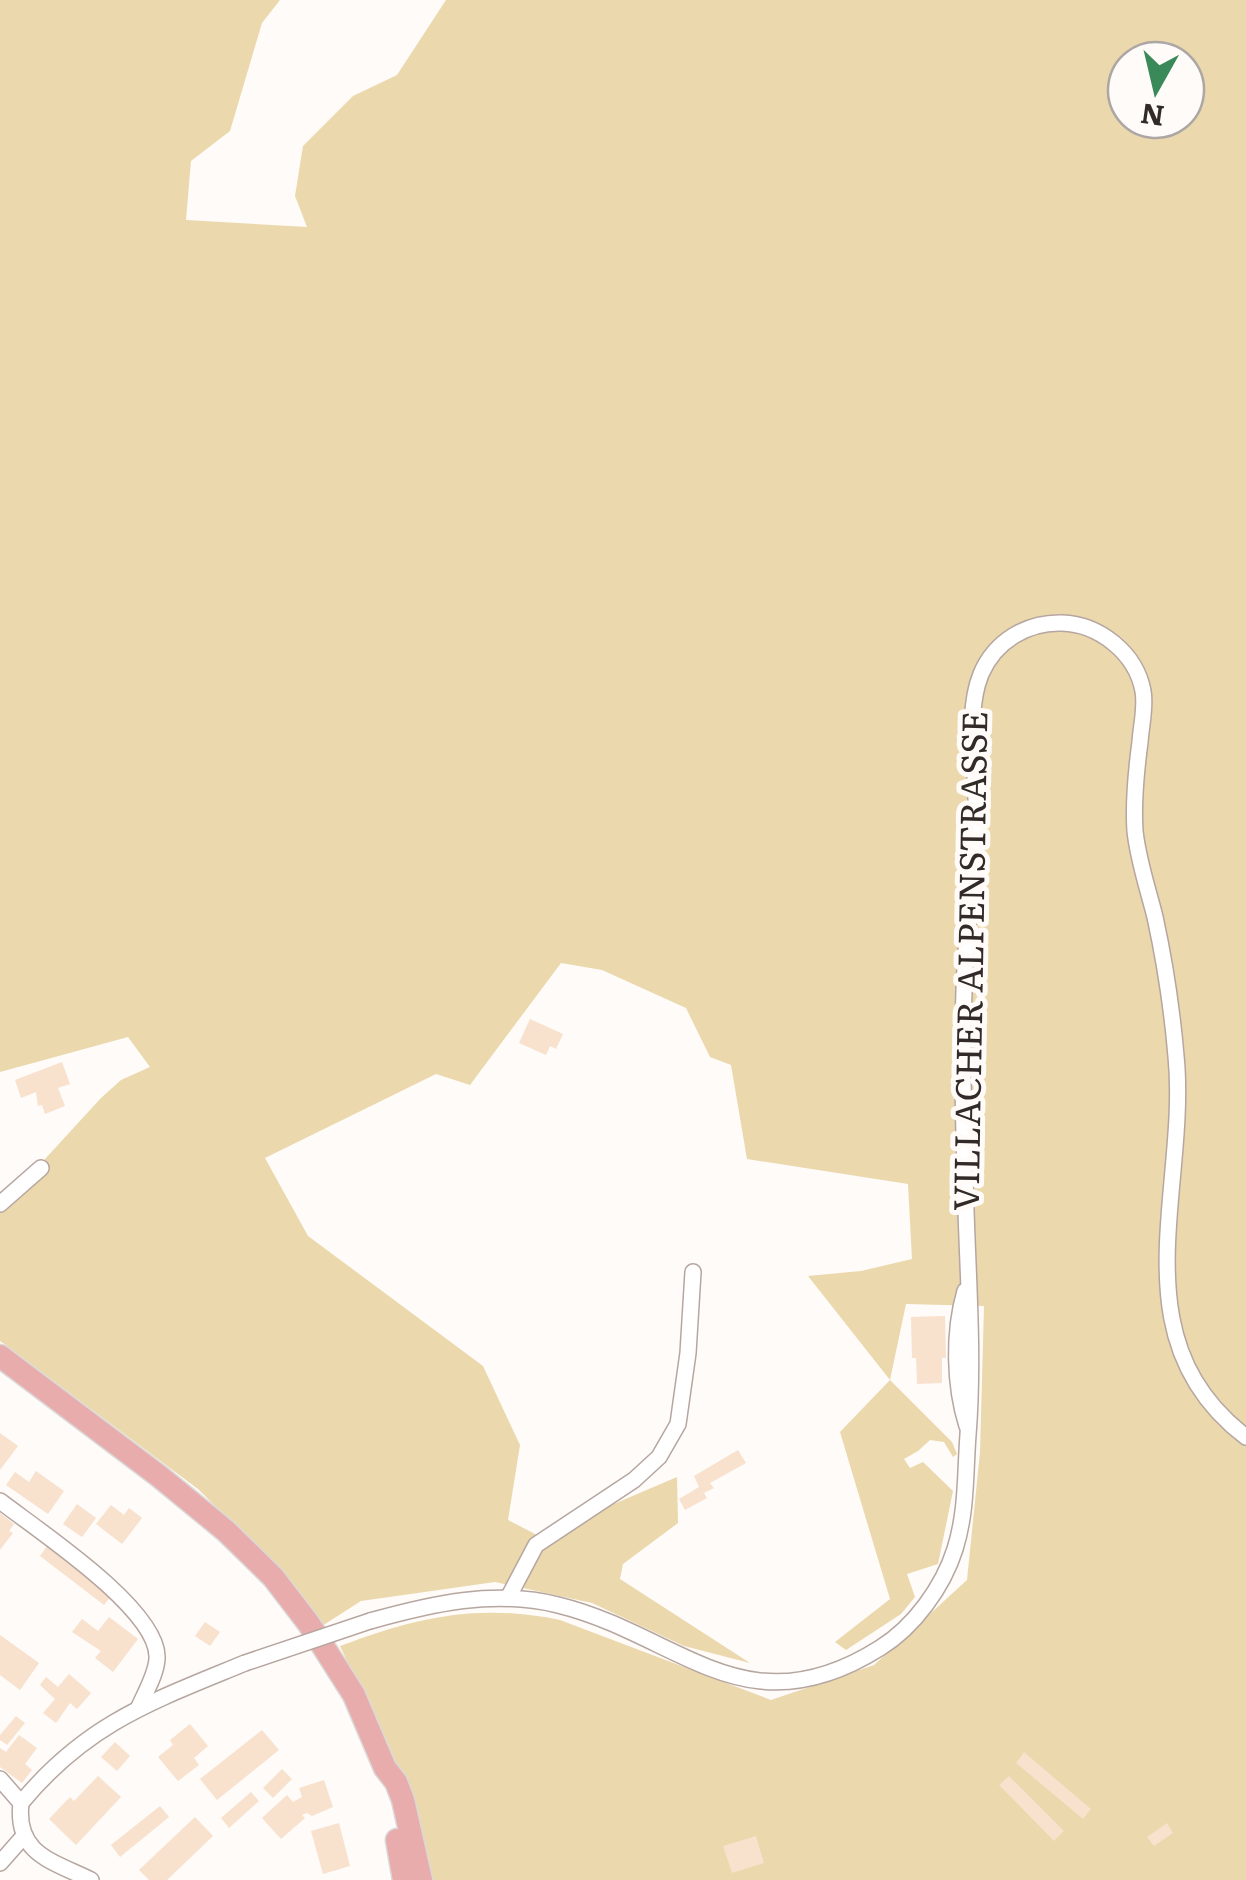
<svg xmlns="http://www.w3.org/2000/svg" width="1246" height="1880" font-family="Literata,serif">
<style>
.green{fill:#ebd8ac;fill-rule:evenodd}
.building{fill:#f8e1cd}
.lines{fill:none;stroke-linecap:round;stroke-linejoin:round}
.street-casing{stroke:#b6a6a0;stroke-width:18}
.primary-casing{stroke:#dad9d8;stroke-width:25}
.street{stroke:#fff;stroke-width:15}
.primary{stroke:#e9acad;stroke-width:22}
.street-bridge-casing{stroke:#b6a6a0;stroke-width:18;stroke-linecap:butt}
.street-bridge{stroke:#fff;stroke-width:15}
.labels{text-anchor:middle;stroke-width:10;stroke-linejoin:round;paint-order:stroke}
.street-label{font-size:35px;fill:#312a28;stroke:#fefbf9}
</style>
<rect width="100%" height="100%" fill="#fefbf9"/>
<path class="green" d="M0,0H280L262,23L230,131L191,161L186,220L307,227L295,196L303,146L353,96L397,75L446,0H1246V1880H424L368,1706L340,1646C417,1617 478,1603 560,1620L771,1700L874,1665L967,1580L980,1452L984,1306L906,1304L890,1380L952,1442L957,1454L953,1457L944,1442L930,1440L918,1451L904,1459L910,1468L923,1462L953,1491L938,1564L907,1574L915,1597L901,1614L846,1650L835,1642L890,1599L840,1432L890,1380L808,1276L861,1271L912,1259L908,1184L747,1159L731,1065L710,1057L686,1008L602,970L561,963L470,1085L436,1074L265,1158L308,1236L483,1366L520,1445L508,1520L539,1536L677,1477L678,1523L623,1564L620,1579L750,1663L684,1646L592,1603L495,1582L361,1601L322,1626L263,1554L198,1489L0,1341V1208L101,1098L121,1080L150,1067L128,1037L0,1072ZM1126,60H1186V120H1126Z"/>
<g class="building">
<path d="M530,1019L563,1034L556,1049L550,1046L546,1055L519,1043Z"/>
<path d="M62,1062L70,1084L58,1088L65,1106L45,1114L42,1105L38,1106L36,1092L21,1098L15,1080Z"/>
<path d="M945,1316L946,1358H942V1383L917,1384L916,1358H912L911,1317Z"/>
<path d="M0,1433L18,1446L0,1470Z"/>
<path d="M738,1450L746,1463L710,1483L714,1488L704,1493L707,1498L685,1510L679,1499L699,1487L694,1476Z"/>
<path d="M36,1471L64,1491L48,1514L6,1485L15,1472L29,1482Z"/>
<path d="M77,1504L96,1518L82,1537L63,1524Z"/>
<path d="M111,1505L124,1515L129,1508L142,1518L122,1544L96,1524Z"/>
<path d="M0,1513L14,1524L9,1531L13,1533L0,1550Z"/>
<path d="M47,1546L112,1595L104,1605L40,1556Z"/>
<path d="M109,1617L138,1639L113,1672L95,1658L101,1651L72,1632L82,1619L98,1631Z"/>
<path d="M205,1622L220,1632L210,1646L195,1636Z"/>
<path d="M0,1635L39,1663L20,1690L0,1675Z"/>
<path d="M69,1674L91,1693L77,1709L70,1703L56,1723L43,1713L55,1699L40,1685L46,1677L58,1687Z"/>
<path d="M16,1716L25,1723L7,1745L0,1740V1735Z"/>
<path d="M190,1724L208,1746L194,1758L199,1765L178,1781L158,1757L173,1745L170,1740Z"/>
<path d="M262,1730L279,1750L217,1800L200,1779Z"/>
<path d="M19,1735L37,1748L25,1764L32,1770L22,1783L0,1767V1748L6,1752Z"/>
<path d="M115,1742L130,1756L117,1771L101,1757Z"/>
<path d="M1024,1752L1091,1809L1083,1819L1016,1763Z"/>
<path d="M282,1769L292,1779L273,1798L263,1788Z"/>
<path d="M98,1776L121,1797L76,1845L49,1819L70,1797L74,1801Z"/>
<path d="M1009,1776L1064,1831L1054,1841L999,1785Z"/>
<path d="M324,1780L333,1807L312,1816L307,1813L302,1815L305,1818L281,1839L262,1818L287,1795L293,1802L302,1797L299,1788Z"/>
<path d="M251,1792L259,1801L229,1828L221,1818Z"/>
<path d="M160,1806L169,1817L120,1857L111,1845Z"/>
<path d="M195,1817L213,1836L167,1880H149L139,1870Z"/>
<path d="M339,1823L350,1866L323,1874L311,1831Z"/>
<path d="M1167,1823L1173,1833L1154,1846L1147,1837Z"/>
<path d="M756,1836L764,1863L732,1873L723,1846Z"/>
</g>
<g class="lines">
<g class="street-casing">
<g id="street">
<path d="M0,1204L41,1168"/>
<path d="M965,1291C953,1332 954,1385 967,1426"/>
<path d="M0,1501C39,1531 156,1608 157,1656C158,1671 145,1693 139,1707"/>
<path d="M508,1598L536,1545L634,1480L659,1457L678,1424L688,1353L693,1272"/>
<path d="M370,1621C431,1604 494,1589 558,1605C680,1635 745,1733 880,1648C914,1627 943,1587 955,1549C967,1511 965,1474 968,1435C975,1347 966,1258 965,1169C963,1109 962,1050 964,991C966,931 973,872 976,813C978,768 964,716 981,674C995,641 1027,622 1062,623C1099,624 1136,653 1143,691C1146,707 1141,726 1140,742C1136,772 1133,801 1135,831C1138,860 1148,889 1155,917C1165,963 1172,1009 1176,1056C1189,1189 1116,1338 1246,1437"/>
<path d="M0,1779L21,1803C15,1854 52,1861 91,1880"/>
<path d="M21,1803C87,1723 153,1701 245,1663"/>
<path d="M0,1863L23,1837"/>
</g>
</g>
<g class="primary-casing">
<g id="primary">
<path d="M0,1356L159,1476L226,1531L273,1577L309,1624L354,1695L385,1768L396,1782L403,1800L421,1880"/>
<path d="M397,1840L404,1880"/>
</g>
</g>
<use href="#street" class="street"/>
<use href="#primary" class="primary"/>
<g class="street-bridge-casing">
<path id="street-bridge" d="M245,1663L370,1621"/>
</g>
<use href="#street-bridge" class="street-bridge"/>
</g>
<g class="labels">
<g class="street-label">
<text transform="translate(971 961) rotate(-89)" y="12">VILLACHER ALPENSTRASSE</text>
</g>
</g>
<g transform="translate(1156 90) rotate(188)"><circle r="48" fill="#fefbf9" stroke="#aca7a5" stroke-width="2.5"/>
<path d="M0-8L18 38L0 25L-18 38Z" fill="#398959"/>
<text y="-15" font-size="28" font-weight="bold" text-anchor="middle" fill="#312a28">N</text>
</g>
</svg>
